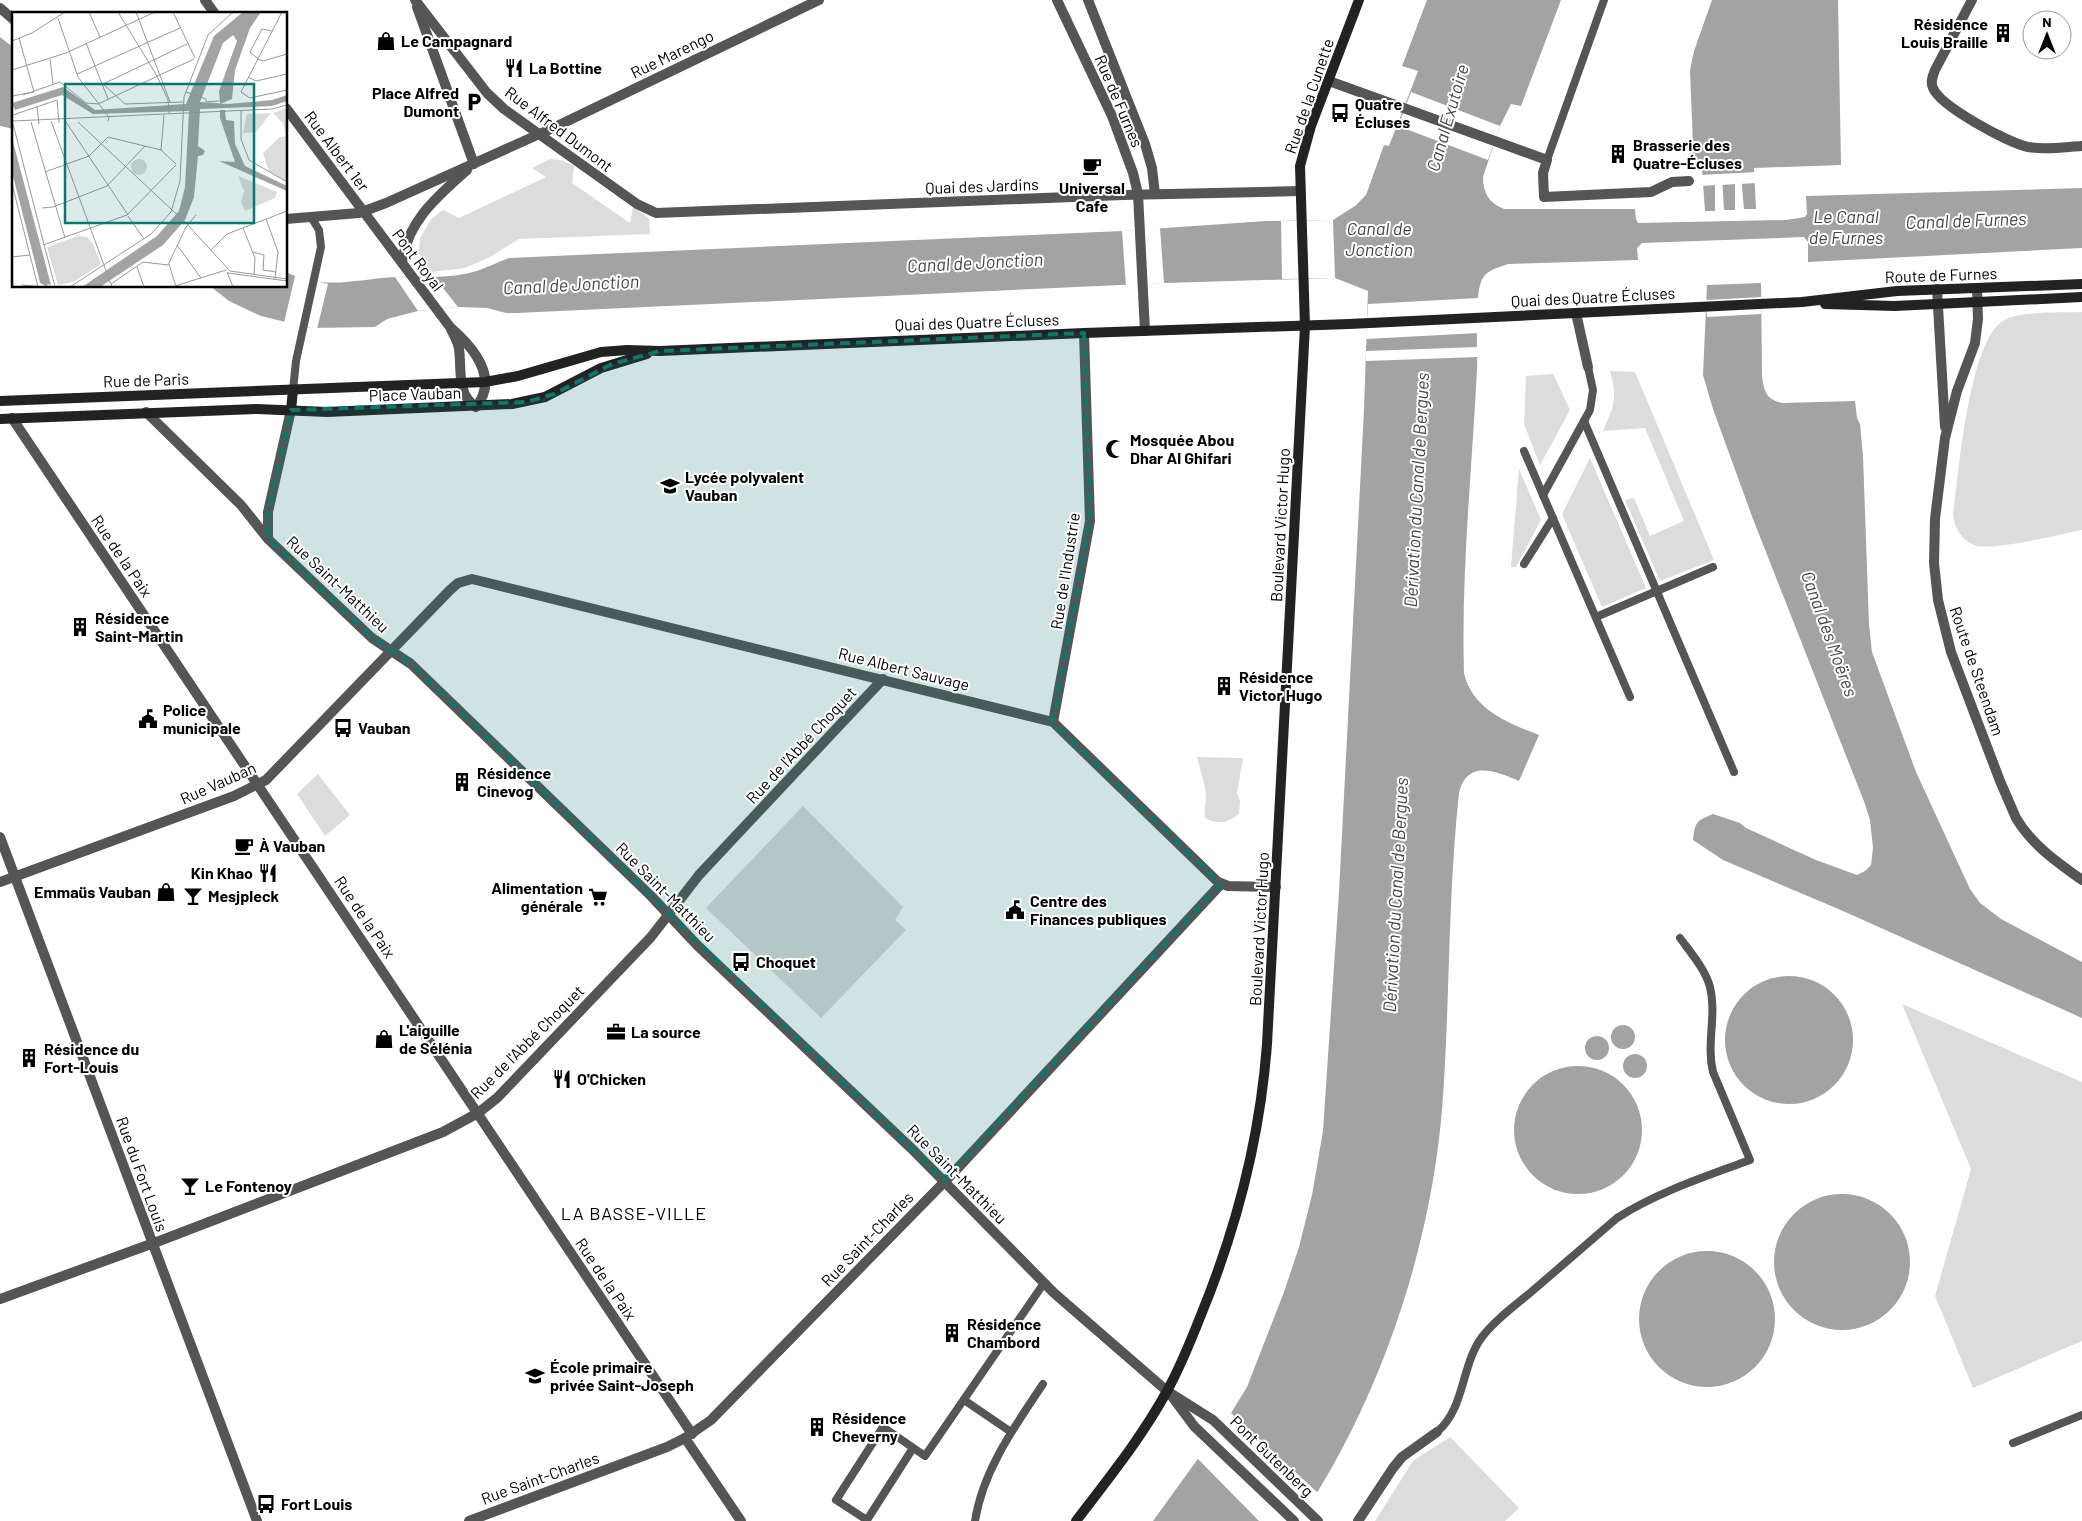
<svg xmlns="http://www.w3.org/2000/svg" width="2082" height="1521" font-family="Barlow,sans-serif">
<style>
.green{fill:#dcdcdc}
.water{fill:#a3a3a3}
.pier{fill:#fff}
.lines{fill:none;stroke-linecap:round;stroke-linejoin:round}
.service{stroke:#555;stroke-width:8}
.minor{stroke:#555;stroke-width:10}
.tertiary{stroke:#555;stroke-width:10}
.secondary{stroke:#222;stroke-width:10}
.marked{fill:#0f766e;fill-opacity:0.2;stroke:#0f766e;stroke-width:4;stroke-dasharray:10 6;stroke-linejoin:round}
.labels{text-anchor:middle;stroke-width:4;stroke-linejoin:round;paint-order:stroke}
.poi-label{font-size:16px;font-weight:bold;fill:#000;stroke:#fff;text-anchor:start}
.street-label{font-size:16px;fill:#000;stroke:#fff}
.water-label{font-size:18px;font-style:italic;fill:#444;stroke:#fff}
.neighbourhood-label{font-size:18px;letter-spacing:1px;fill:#000;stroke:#fff}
.inset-road{fill:none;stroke:#999;stroke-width:1}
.view{fill:#0f766e;fill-opacity:0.15;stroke:#0f766e;stroke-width:2.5}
.inset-edge{fill:none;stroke:#000;stroke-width:2.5}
</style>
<rect width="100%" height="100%" fill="#fff"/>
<g class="green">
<path d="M550,159L561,160L574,166L572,183L630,223L633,207L649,218L650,234L519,239L490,257L465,268L432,272L426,268L419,253L420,238L432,218L443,210L459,218L546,177L532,168Z"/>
<path d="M2082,312V530C2062,534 1990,552 1974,545C1961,540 1954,527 1953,514C1959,474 1968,343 2003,321C2020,310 2061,313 2082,312Z"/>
<path d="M1610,371L1635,372L1714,560L1660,581L1625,500L1634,498L1650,536L1684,521L1645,428L1603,431C1614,405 1618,400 1610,371Z"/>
<path d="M1553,374L1570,410L1540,465L1524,424L1526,376Z"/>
<path d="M1590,458L1646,588L1602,607L1562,514Z"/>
<path d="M1519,469L1541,520L1516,567H1511Z"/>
<path d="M1197,757L1243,758L1237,793L1240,801L1239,814C1227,823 1219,825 1205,818C1203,810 1206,806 1206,798C1206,785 1200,770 1197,757Z"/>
<path d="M318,774L350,815L325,836L297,794Z"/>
<path d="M803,806L903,907L895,920L906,930L821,1018L706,908Z"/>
<path d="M1902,1004L2082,1082V1341L1973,1388L1935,1296L1971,1169Z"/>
<path d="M1450,1437L1519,1508L1505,1521H1375L1413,1461Z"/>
</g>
<g class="water">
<path d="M1427,0H1561L1521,106L1511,104L1500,126L1483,177C1483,193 1489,203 1504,209H1635L1636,219L1638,223L1786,220L1805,217L1807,214L1806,196L2082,188V248L1808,262V242L1804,237L1642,243L1637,248L1638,260L1508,264C1498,268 1485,270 1481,282C1474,302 1478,346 1477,369C1472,470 1461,572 1464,673C1472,709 1508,723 1539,735L1519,781C1496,771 1467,759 1459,793C1448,894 1450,996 1443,1097C1433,1244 1381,1399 1299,1521H1153L1231,1413L1247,1387L1284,1292L1299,1247L1312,1195L1323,1131L1339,892L1364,410L1368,291L1335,278L1164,283L517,313H506L487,308L458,307L418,311L387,319L375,327L310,328L261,316L229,301L210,286H286V272C324,291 357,279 396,277C423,276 447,279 473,272C485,269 497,262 509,258L1122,231L1266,221L1333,220L1355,206L1366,195L1384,145L1389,146L1418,71L1402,66Z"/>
<path d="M1712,0H1838L1841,165L1754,168L1756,209H1744L1741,175H1735V210H1724L1722,176L1715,177V211H1705L1702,169H1694L1690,70L1694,51Z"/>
<path d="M0,37L14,48V129L0,126Z"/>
<path d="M1761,283L1762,376C1764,391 1766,400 1783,403L1855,401L1857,418L1860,424L1863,456L1869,625L1872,652L1916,772L1970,889L1980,903L2001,919L2082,962V1018L1843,911L1723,860L1693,840C1695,822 1696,821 1713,814L1740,823L1746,828L1816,860L1857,875L1865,871L1871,865L1873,848L1870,820L1865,804L1753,519L1713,409L1703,375L1707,285Z"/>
<circle cx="1789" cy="1040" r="64"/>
<circle cx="1623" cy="1037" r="12"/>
<circle cx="1597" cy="1048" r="12"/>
<circle cx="1635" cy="1066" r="12"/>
<circle cx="1578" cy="1130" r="64"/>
<circle cx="1842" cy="1262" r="68"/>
<circle cx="1707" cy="1319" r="68"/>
</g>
<g class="pier">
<path d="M1411,92L1500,126L1488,160L1398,126Z"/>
<path d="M1757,172V183L1739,184V177L1738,184L1720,185L1719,179H1718V185L1700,186V175Z"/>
<path d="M1333,220L1335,278L1282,279L1281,221Z"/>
<path d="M1160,228L1164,283L1126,286L1122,231Z"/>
<path d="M295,276L328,284L317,329L284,323Z"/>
<path d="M395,277L435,278L458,307L418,311Z"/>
<path d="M1761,297V314L1707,317L1706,300Z"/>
<path d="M1478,298V333L1366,339L1368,304Z"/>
<path d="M1478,347V357L1366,361V351Z"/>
<path d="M1231,1413L1318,1493L1299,1521H1259L1197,1458Z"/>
</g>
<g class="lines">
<g class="service">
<path d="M1547,160L1604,0"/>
<path d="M293,390L296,361L321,247L319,230L311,217"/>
<path d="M1584,421L1734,772"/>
<path d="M1524,451L1630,697"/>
<path d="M1543,495L1590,410L1593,390L1588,367"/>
<path d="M1524,564L1553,518"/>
<path d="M1596,617L1713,567"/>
<path d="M964,1400L1011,1432"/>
<path d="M1437,1432C1465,1409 1461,1365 1482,1337C1495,1320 1513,1307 1530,1293C1559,1268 1588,1243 1617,1218C1658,1192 1704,1177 1750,1160L1713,1072C1706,1044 1717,1015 1710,987C1705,969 1691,953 1680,938"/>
<path d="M2013,1443L2082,1415"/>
<path d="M913,1448L867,1520L836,1500L883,1427L925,1456L1044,1283"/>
<path d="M975,1521C983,1470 1015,1426 1043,1384"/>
</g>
<g class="minor">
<path d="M205,0L215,14"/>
<path d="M415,0L487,93L504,109L637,204L656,213L1123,195L1300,191"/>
<path d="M1057,0L1112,116L1133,173L1138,194L1145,331"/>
<path d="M1088,0L1145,144L1152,168L1155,194"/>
<path d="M1972,0L1935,70C1933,75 1930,82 1933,88C1940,106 2008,143 2028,147C2045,150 2065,147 2082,146"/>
<path d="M417,7L474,164"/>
<path d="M0,8L14,20"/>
<path d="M1329,81L1547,160L1543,173L1544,197L1651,192L1672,182L1689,181"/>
<path d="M286,108L450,327C453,334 458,341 459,349C462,369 456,394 476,407C500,377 472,346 450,327"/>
<path d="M286,219L359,213L386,203L555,127L819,0"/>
<path d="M402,263C407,221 438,196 467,170"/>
<path d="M1576,313L1588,367"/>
<path d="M146,412L241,505L268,539L372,638L411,664L651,896L697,945L912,1149L1054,1293L1167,1391"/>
<path d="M12,418L692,1434"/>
<path d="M268,538V512L291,410"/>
<path d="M1053,722L1090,521L1084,333"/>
<path d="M0,882L234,796L266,780L450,590L458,583L472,579L1053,722L1218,882L1228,886L1276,887"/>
<path d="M0,1299L162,1240L443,1132L478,1113L497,1098L651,937L699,875L883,679"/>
<path d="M685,1438L741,1521"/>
<path d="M469,1521L667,1447L685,1438L711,1420L955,1171L1221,884"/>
<path d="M1358,1521L1393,1468L1402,1457L1437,1432"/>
</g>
<g class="tertiary">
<path d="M1977,288L1978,319L1975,343L1957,391L1945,438L1935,519L1934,563L1938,600L1951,652L2000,781L2016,818C2032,845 2057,862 2082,880"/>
<path d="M1937,289L1945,427"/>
<path d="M0,837L257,1521"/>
<path d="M1167,1391L1213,1420L1318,1521"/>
<path d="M1171,1395L1194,1426L1294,1521"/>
</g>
<g class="secondary">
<path d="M1825,304L1895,306L2082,297"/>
<path d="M0,401L485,382L518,376L601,352L627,350L660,351L1084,333L1349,324L1802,302L1897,291L2082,284"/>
<path d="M291,410L293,390"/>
<path d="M0,419L257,409L327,412L512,404L545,397L601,368L647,354"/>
<path d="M1076,1521C1108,1479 1142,1437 1167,1391C1181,1366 1191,1340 1201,1315C1237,1227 1260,1139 1267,1044L1305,326L1300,166L1311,126L1359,0"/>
</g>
</g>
<path class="marked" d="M1084,333L1090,521L1053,722L1221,884L944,1181L411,664L372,638L268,539V512L291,410L526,402L554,394L612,364L660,351Z"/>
<defs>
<g id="building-bare" transform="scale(1.5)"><path d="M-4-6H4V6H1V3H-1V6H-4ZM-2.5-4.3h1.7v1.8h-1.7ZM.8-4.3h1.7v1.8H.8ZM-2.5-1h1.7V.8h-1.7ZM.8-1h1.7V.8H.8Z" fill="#000" stroke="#fff" stroke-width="2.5" paint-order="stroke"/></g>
<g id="shop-bare" transform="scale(1.5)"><path d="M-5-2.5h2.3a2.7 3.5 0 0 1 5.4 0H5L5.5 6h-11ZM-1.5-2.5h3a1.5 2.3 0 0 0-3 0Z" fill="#000" stroke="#fff" stroke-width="2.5" paint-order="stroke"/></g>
<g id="restaurant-bare" transform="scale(1.5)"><path d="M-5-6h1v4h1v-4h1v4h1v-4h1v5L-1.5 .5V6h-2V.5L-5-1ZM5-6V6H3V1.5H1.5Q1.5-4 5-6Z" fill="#000" stroke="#fff" stroke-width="2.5" paint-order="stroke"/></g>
<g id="parking-bare" transform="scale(1.5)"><path d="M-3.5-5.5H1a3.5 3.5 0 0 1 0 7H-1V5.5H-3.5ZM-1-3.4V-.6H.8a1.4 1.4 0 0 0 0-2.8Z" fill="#000" stroke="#fff" stroke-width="2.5" paint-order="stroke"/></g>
<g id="bus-bare" transform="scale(1.5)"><path d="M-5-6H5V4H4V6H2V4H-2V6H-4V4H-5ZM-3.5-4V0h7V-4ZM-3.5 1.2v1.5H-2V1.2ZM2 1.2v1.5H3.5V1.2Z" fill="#000" stroke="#fff" stroke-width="2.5" paint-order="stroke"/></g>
<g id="cafe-bare" transform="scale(1.5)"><path d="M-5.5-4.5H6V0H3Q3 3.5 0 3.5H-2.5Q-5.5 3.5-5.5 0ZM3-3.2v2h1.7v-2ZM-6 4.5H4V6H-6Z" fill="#000" stroke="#fff" stroke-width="2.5" paint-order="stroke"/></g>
<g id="mosque-bare" transform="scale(1.5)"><path d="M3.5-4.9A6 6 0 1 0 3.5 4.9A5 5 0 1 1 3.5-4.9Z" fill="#000" stroke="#fff" stroke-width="2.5" paint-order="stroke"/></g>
<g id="school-bare" transform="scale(1.5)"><path d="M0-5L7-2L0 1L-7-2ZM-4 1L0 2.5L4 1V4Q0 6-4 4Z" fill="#000" stroke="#fff" stroke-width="2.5" paint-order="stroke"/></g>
<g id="civic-bare" transform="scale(1.5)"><path d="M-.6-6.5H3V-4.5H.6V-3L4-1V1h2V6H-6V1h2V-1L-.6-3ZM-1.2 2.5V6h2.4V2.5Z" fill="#000" stroke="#fff" stroke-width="2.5" paint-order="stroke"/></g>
<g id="bar-bare" transform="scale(1.5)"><path d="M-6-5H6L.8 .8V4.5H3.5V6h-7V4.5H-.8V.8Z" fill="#000" stroke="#fff" stroke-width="2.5" paint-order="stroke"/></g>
<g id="supermarket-bare" transform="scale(1.5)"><path d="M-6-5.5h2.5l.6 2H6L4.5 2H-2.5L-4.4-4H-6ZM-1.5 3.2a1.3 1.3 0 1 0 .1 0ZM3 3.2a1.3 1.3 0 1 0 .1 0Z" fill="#000" stroke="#fff" stroke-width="2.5" paint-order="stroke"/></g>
<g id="office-bare" transform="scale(1.5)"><path d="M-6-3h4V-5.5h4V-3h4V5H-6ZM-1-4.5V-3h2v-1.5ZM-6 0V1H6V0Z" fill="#000" stroke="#fff" stroke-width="2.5" paint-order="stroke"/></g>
</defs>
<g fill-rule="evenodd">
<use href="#building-bare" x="2003" y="33"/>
<use href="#shop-bare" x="386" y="41"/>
<use href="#restaurant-bare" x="514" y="68"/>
<use href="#parking-bare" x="474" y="102"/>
<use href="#bus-bare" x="1340" y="113"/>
<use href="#building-bare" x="1618" y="154"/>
<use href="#cafe-bare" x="1092" y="166"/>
<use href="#mosque-bare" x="1115" y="449"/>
<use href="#school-bare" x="670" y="486"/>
<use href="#building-bare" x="80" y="627"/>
<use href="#building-bare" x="1224" y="686"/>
<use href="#civic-bare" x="148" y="719"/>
<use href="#bus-bare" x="343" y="728"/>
<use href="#building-bare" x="462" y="782"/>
<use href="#cafe-bare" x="244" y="846"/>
<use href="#restaurant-bare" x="268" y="873"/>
<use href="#shop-bare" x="166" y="892"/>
<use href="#bar-bare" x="193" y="896"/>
<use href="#supermarket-bare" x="598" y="897"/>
<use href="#civic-bare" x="1015" y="910"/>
<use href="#bus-bare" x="741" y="962"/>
<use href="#office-bare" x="616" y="1032"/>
<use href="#shop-bare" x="384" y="1039"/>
<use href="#building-bare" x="29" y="1058"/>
<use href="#restaurant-bare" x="562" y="1079"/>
<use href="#bar-bare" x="190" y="1186"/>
<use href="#building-bare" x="952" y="1333"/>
<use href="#school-bare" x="535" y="1376"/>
<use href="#building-bare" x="817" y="1427"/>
<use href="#bus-bare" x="266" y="1504"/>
</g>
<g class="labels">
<g class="poi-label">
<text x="1988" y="30" text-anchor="end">Résidence<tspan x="1988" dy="18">Louis Braille</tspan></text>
<text x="401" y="47">Le Campagnard</text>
<text x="529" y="74">La Bottine</text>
<text x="459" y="99" text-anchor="end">Place Alfred<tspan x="459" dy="18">Dumont</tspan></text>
<text x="1355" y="110">Quatre<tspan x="1355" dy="18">Écluses</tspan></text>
<text x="1633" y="151">Brasserie des<tspan x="1633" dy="18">Quatre-Écluses</tspan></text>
<text x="1092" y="194" text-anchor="middle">Universal<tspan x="1092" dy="18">Cafe</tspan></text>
<text x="1130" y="446">Mosquée Abou<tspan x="1130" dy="18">Dhar Al Ghifari</tspan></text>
<text x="685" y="483">Lycée polyvalent<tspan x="685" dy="18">Vauban</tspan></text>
<text x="95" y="624">Résidence<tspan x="95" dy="18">Saint-Martin</tspan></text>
<text x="1239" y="683">Résidence<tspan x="1239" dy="18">Victor Hugo</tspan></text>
<text x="163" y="716">Police<tspan x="163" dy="18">municipale</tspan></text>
<text x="358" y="734">Vauban</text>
<text x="477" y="779">Résidence<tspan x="477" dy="18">Cinevog</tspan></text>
<text x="259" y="852">À Vauban</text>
<text x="253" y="879" text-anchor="end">Kin Khao</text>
<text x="583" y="894" text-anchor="end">Alimentation<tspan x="583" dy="18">générale</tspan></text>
<text x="151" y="898" text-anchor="end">Emmaüs Vauban</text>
<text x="208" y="902">Mesjpleck</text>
<text x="1030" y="907">Centre des<tspan x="1030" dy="18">Finances publiques</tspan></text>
<text x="756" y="968">Choquet</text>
<text x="399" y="1036">L'aiguille<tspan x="399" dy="18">de Sélénia</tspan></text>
<text x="631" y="1038">La source</text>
<text x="44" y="1055">Résidence du<tspan x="44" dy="18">Fort-Louis</tspan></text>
<text x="577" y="1085">O'Chicken</text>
<text x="205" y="1192">Le Fontenoy</text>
<text x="967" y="1330">Résidence<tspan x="967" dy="18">Chambord</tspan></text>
<text x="550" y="1373">École primaire<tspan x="550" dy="18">privée Saint-Joseph</tspan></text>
<text x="832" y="1424">Résidence<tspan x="832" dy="18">Cheverny</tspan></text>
<text x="281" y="1510">Fort Louis</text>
</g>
<g class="street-label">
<text transform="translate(672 54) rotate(-26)" y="6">Rue Marengo</text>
<text transform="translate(1309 96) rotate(-71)" y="6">Rue de la Cunette</text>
<text transform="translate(1119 101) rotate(67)" y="6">Rue de Furnes</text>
<text transform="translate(559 129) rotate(37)" y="6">Rue Alfred Dumont</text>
<text transform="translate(337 151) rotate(53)" y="6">Rue Albert 1er</text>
<text transform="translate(982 186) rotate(-2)" y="6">Quai des Jardins</text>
<text transform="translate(418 260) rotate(53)" y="6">Pont Royal</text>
<text transform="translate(1941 275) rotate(-2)" y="6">Route de Furnes</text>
<text transform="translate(1593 297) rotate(-3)" y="6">Quai des Quatre Écluses</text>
<text transform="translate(977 322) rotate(-2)" y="6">Quai des Quatre Écluses</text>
<text transform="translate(146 380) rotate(-2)" y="6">Rue de Paris</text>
<text transform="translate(415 394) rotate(-2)" y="6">Place Vauban</text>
<text transform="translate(1280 525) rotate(-87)" y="6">Boulevard Victor Hugo</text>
<text transform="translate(122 556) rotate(56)" y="6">Rue de la Paix</text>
<text transform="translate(1065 571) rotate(-81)" y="6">Rue de l'Industrie</text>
<text transform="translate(338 584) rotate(43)" y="6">Rue Saint-Matthieu</text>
<text transform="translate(904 669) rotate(14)" y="6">Rue Albert Sauvage</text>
<text transform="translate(1977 671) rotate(71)" y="6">Route de Steendam</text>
<text transform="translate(801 745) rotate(-47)" y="6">Rue de l'Abbé Choquet</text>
<text transform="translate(218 783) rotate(-24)" y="6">Rue Vauban</text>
<text transform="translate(666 892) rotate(45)" y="6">Rue Saint-Matthieu</text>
<text transform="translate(365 917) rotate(56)" y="6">Rue de la Paix</text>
<text transform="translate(1259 929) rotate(-87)" y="6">Boulevard Victor Hugo</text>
<text transform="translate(527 1042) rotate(-45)" y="6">Rue de l'Abbé Choquet</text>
<text transform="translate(142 1174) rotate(70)" y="6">Rue du Fort Louis</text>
<text transform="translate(957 1174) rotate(45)" y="6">Rue Saint-Matthieu</text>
<text transform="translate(867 1239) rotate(-46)" y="6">Rue Saint-Charles</text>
<text transform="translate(606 1279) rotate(56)" y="6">Rue de la Paix</text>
<text transform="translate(1272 1456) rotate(44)" y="6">Pont Gutenberg</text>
<text transform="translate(540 1478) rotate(-20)" y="6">Rue Saint-Charles</text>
</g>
<g class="water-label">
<text transform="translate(1448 118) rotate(-74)" y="6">Canal Exutoire</text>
<text x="1846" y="223">Le Canal<tspan x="1846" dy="21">de Furnes</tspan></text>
<text transform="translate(1966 221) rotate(-2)" y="6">Canal de Furnes</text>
<text x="1379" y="235">Canal de<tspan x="1379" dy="21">Jonction</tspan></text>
<text transform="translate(975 263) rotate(-3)" y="6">Canal de Jonction</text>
<text transform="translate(571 285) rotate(-3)" y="6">Canal de Jonction</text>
<text transform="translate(1417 490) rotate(-87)" y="6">Dérivation du Canal de Bergues</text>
<text transform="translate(1829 634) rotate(70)" y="6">Canal des Moëres</text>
<text transform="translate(1396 895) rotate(-87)" y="6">Dérivation du Canal de Bergues</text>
</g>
<g class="neighbourhood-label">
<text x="634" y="1220">LA BASSE-VILLE</text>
</g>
</g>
<g transform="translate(12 12)">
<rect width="275" height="275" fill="#fff"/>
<path d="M275,96V169L257,160L251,141L268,125L274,124L271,111L261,101ZM259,101L244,120L231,121L235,102ZM119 155a8 8 0 1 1 16 0a8 8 0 1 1-16 0ZM226,164L265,180L263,186L233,199L229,190L232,179ZM66,224L75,225L81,232L89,252L61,270L46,273L35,235Z" fill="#dcdcdc"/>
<path d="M231,0H249L238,16L223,58L220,87L208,92L207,79L225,29L221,23L211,31L188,90L216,92L260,88L275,83V89L260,94L188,97L186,134L193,139L191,143L186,144L182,185L173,208L151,233L88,275H70L145,224L167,199L173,175L177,99L81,102L50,83L3,98L0,91L51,75L83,98L174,92L202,24ZM208,98H213L214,108L222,109L223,132L233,154L275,174V179L207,149L223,150L208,106ZM0,126L39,273L35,272L36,275L28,271L26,262L0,160Z" fill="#a3a3a3"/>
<path class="inset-road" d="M77,0L88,25M106,0L145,64L156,88L157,101M124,0L158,90M161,0L183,46M270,0L229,80L238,86L275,78M46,6L66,65L97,105L96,109M0,29L20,21L53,0M74,31L96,87M38,47L41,72M245,47L251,49L275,42M246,47L238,40L250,17L260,19M0,58L54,41L143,0M65,62L168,16M236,65L244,69L275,62M91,72L175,32M91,72L113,92L171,90M174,80L194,87V90L207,89M11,83L48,70L74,91L86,92L182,47M0,84L22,80L7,26M25,94L27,112M229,99V127L237,148L275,170M1,103L45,88L47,111M1,109L260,97L275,93M39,109L100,275M19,110L53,226M54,110L116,203M66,110L174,211L218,259M1,112L43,275M149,138L152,103M33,160L77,144L96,125L149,138L164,152M0,172L26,275M30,196L41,195L95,174L133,134M116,204L132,227M254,207L266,240L263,267M231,216L243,246L242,263M31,233L115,203L164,153M165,233L189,266M199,238L215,222L275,199M241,240L252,243L251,258L264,260M0,245L18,243M157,252L164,275M125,255L132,275M218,259L275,267M215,260L221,275M216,261L275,269M99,272L131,250L156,253L174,215L184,203M10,273L32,275M163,274L214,258M58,275L139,222L159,200L168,169L172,85L196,23L221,0"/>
<path class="view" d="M53,72H242V211H53Z"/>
<rect width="275" height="275" class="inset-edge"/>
</g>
<g transform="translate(2047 35)"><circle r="24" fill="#ffffff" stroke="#999999"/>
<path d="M0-4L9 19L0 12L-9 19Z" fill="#000000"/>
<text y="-8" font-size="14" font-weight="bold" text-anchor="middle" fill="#000000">N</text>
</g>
</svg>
